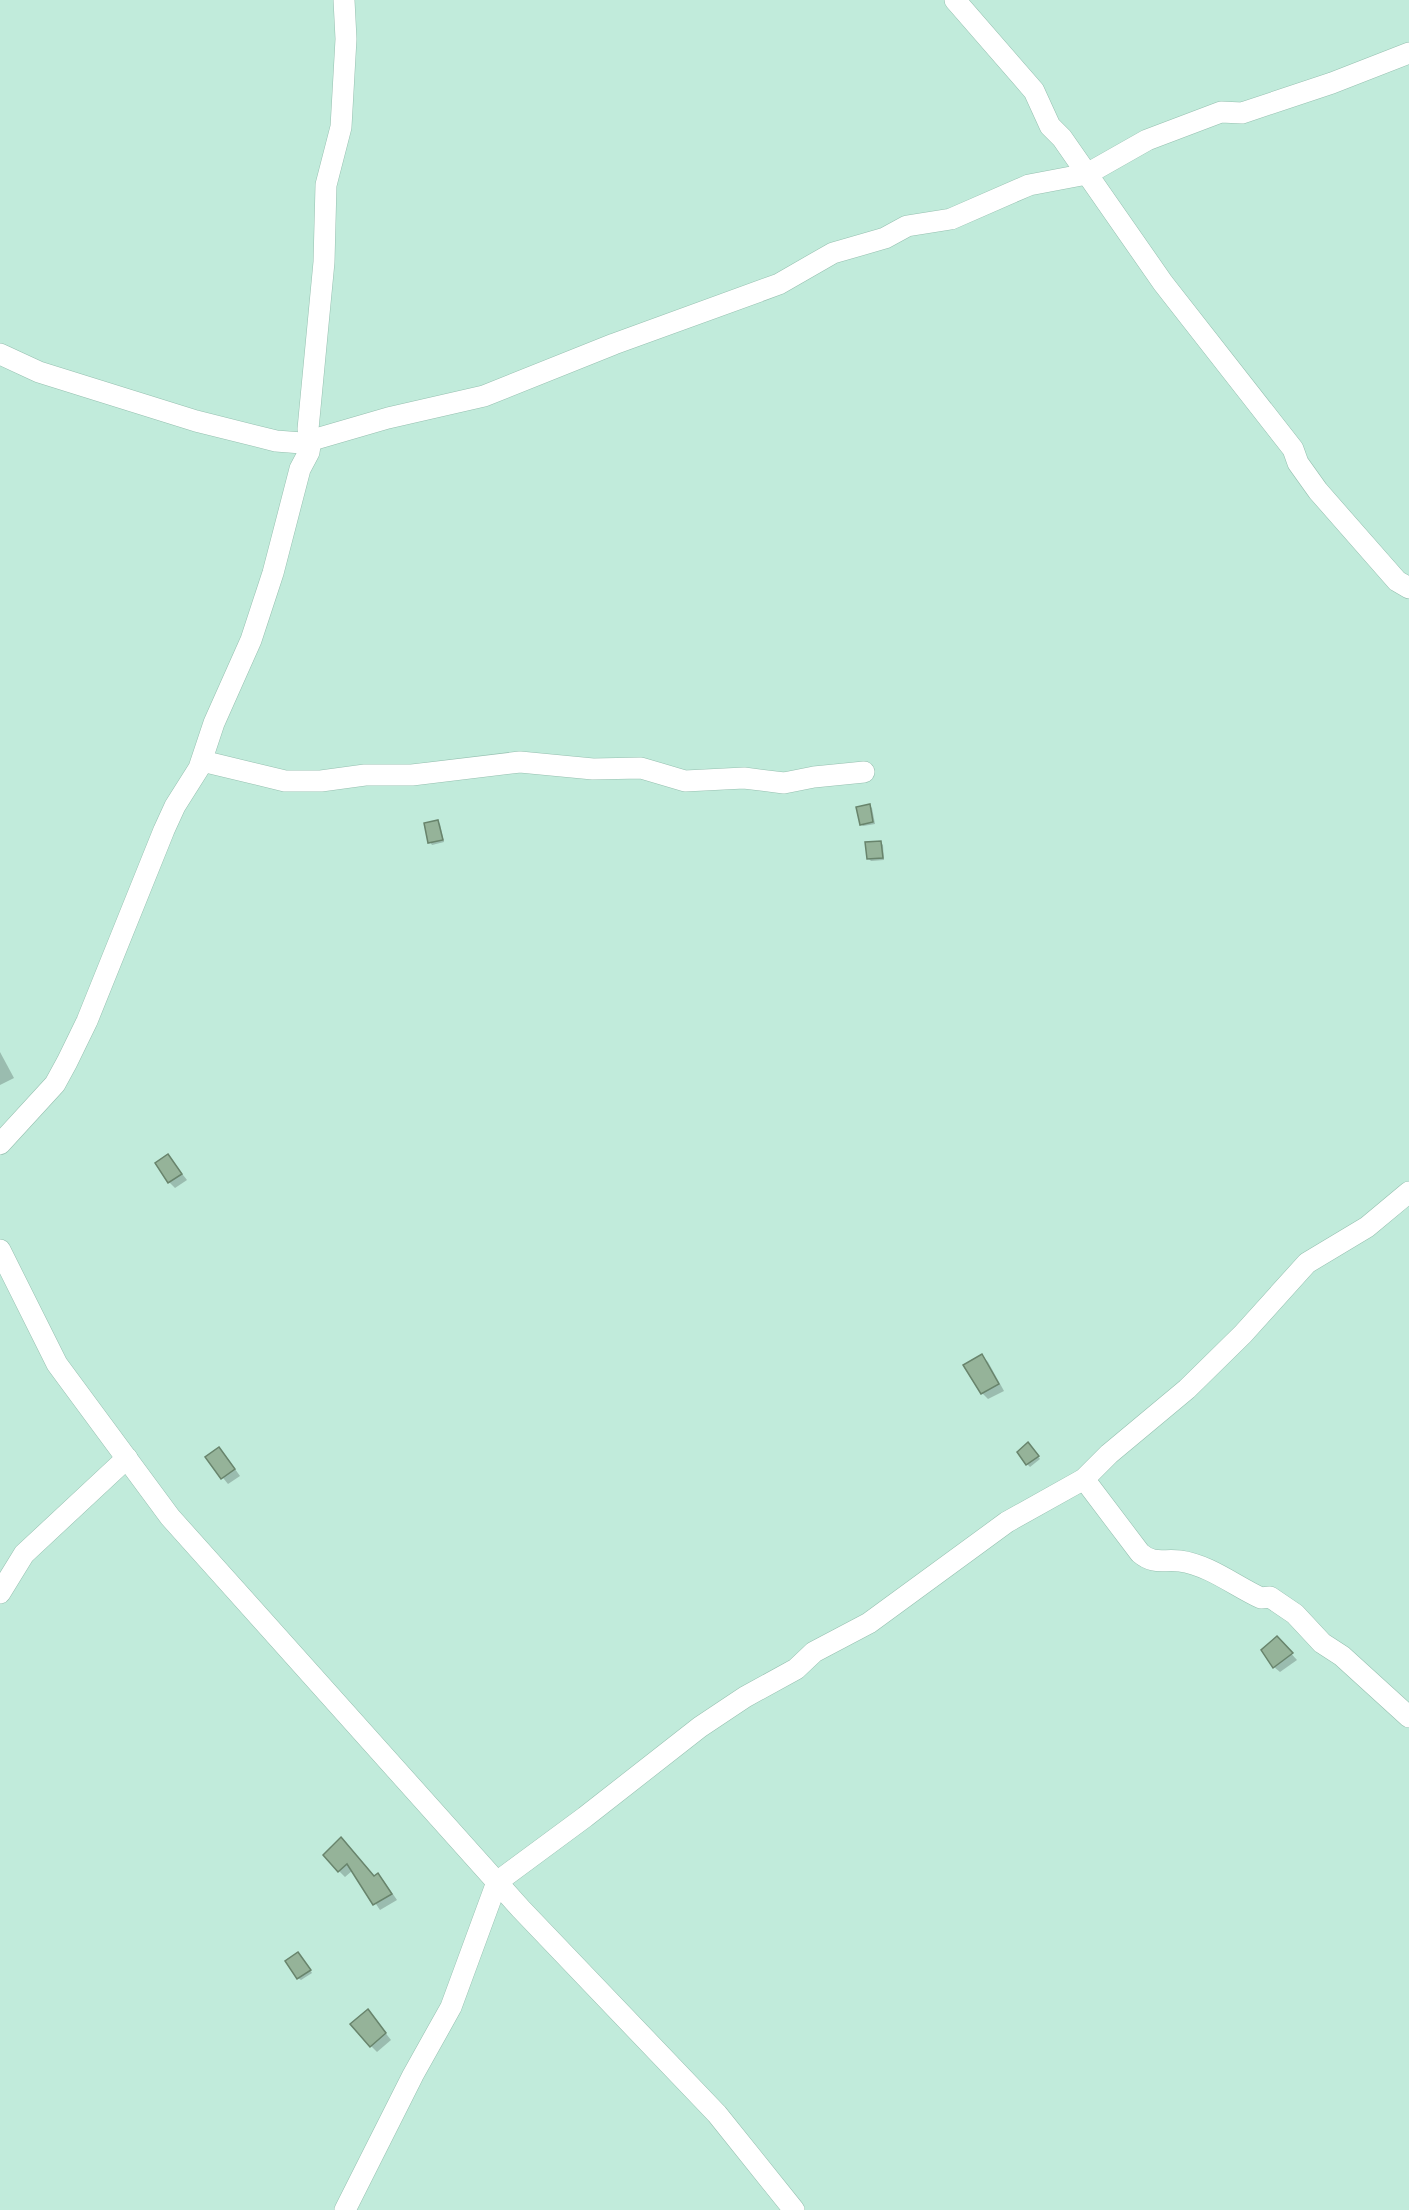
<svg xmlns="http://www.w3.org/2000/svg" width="1409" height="2210" font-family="Roboto,sans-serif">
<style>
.shadow{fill:#0003}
.building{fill:#95b399;stroke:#68846c;stroke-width:1.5}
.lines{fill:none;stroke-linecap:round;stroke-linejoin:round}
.minor-casing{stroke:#96c0b0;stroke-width:22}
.minor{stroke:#fff;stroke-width:21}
</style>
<rect width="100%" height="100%" fill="#c1ebdb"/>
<g class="shadow">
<path d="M870,806L872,808L875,824L863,826L861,824Z"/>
<path d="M438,821L440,824L444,842L432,845L430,842Z"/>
<path d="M880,842L883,845L884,860L871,861L869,859Z"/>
<path d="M0,1052L14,1078L0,1085Z"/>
<path d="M168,1156L187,1180L175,1188L169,1182Z"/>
<path d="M982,1356L988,1362L1004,1391L988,1399L982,1393L965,1366Z"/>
<path d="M1030,1446L1040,1459L1030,1467L1027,1464Z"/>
<path d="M225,1455L240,1476L228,1484L207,1458Z"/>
<path d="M1277,1638L1297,1660L1280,1672L1274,1667Z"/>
<path d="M341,1840L374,1877L378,1875L384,1881L397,1900L380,1910L353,1870L345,1877L339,1871L325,1855Z"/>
<path d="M301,1956L312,1973L301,1980L298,1978Z"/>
<path d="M373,2017L391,2040L377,2052L371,2046Z"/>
</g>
<g class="building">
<path d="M870,804L873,822L860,825L856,807Z"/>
<path d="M438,820L443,840L428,843L424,823Z"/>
<path d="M881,841L883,858L867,859L865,842Z"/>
<path d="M168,1154L182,1174L168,1183L155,1163Z"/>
<path d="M982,1354L999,1384L981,1394L963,1365Z"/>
<path d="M1028,1442L1039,1456L1026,1465L1017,1452Z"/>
<path d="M219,1447L235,1469L221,1479L205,1457Z"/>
<path d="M1277,1636L1293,1653L1273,1668L1261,1650Z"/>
<path d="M341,1837L374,1876L378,1873L392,1894L373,1905L347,1864L338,1872L323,1855Z"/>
<path d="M298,1952L311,1970L297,1979L285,1961Z"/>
<path d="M368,2009L386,2033L370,2047L350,2024Z"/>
</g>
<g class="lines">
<g class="minor-casing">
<g id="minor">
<path d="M955,0L1034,91L1050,126L1062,138L1163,283L1293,449L1298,463L1318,491L1397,581L1409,588"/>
<path d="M0,354L39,372L196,421L276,441L302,443L388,418L484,396L614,344L779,284L833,253L885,238L907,226L951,219L1029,185L1087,174L1147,140L1221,112L1242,113L1332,83L1409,53"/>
<path d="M202,761L285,781H321L365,775H412L520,762L593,769L641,768L685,781L744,778L784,783L814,777L864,772"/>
<path d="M0,1144L55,1084L67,1062L87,1021L164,830L175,806L199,768L214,723L251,640L273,573L300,469L309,452L311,440L308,429L324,262L326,185L341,127L346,39L344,0"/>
<path d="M0,1250L57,1364L170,1517L521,1909L717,2114L794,2210"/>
<path d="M1084,1479L1140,1553C1154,1565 1163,1559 1180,1561C1209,1565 1235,1586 1261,1598L1270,1597L1295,1614L1322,1643L1342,1656L1409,1717"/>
<path d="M0,1593L24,1554L127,1458"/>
<path d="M345,2210L413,2075L451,2007L497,1882L585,1817L700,1727L745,1697L796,1669L814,1652L869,1623L1007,1522L1084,1479L1109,1454L1187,1389L1243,1334L1307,1263L1367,1227L1409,1192"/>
</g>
</g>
<use href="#minor" class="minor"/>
</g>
</svg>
